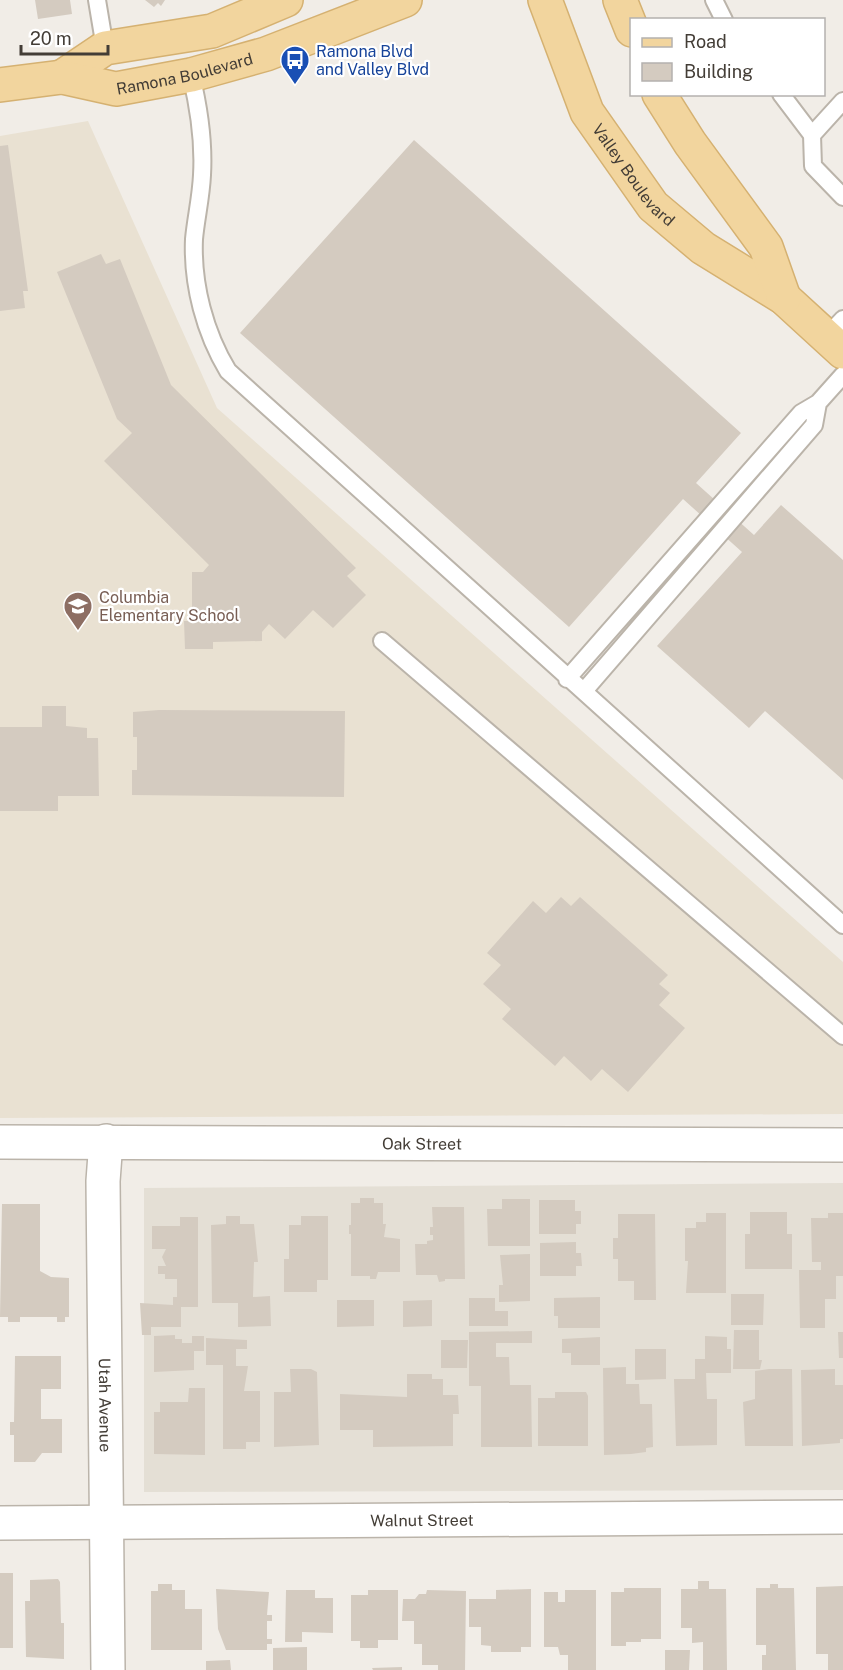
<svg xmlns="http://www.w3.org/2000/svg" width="843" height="1670" font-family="'Public Sans',sans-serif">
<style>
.residential{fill:#e4dfd5}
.education{fill:#e9e1d2}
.building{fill:#d4cbc0}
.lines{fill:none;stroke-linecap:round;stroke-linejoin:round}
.service-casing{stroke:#bbb4aa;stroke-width:20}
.minor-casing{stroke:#bbb4aa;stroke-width:36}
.primary-casing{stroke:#d5b171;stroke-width:36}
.service{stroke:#fff;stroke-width:16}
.minor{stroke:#fff;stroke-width:33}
.primary{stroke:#f2d59e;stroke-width:33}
.labels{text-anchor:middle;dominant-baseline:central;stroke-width:4.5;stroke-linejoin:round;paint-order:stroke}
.transit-label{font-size:16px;fill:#164399;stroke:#fff;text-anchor:start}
.street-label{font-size:16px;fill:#433d36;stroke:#fff}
.education-label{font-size:16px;fill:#785e54;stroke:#fff;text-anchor:start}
</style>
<rect width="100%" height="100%" fill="#f1ede7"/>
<path class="residential" d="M843,1183V1490L144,1492V1188Z"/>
<path class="education" d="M88,121L217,408L843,962V1114L0,1118V136Z"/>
<path class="building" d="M35,0H70L72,14L38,19Z
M145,0H165L161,6L158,3L154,7Z
M414,140L741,433L696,483L754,535L781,505L843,560V780L765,711L749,728L657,646L742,552L683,499L569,627L240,333Z
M8,145L28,291H23L25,308L0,311V146Z
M101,254L106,264L120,259L171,385L356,568L347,576L366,595L333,628L313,610L285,639L269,624L262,632V641L213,642V649H185L184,621H192V572H203L209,565L104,461L132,433L117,419L57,272Z
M42,706H66V726L87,728V738H98L99,796H58V811H0V727H42Z
M159,710L345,711L344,797L132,795V770H137V737H133V712Z
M561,897L571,906L580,897L668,975L659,984L670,993L659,1005L685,1028L628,1092L602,1069L591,1081L564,1056L555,1066L502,1019L511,1009L483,984L501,965L487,953L533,901L546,913Z
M360,1198H374V1203H383V1224H386L384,1237L400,1239V1272H378L376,1279H370V1276H351V1234H349V1225H351V1203H360Z
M502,1199H530V1246H488L487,1209H502Z
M539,1200H575V1211H581V1224H576V1234H539Z
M2,1204H40V1271L51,1277L69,1278V1317H65V1322H57V1317H20V1322H8V1317H0Z
M432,1207H464L465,1279H445V1281L439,1282L437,1275H416L415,1244H427V1241L433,1240V1235H430V1227H433Z
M750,1212H787V1234H792V1269H745V1234H750Z
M706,1213H726V1293H686L688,1261H685V1228H696V1222H706Z
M828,1213H843V1276H836V1299H825V1328H800L799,1270H821V1262H812L811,1218H828Z
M618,1214H655L656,1300H634V1281H618V1259H613V1238H618Z
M226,1216H240V1224H254L258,1262H254L253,1297L270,1296L271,1326L238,1327V1303H212L211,1225L226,1224Z
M301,1216H328V1280H317V1292H284V1259H289V1225H301Z
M180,1217H198V1307H181V1327H151V1335H142L140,1303L173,1305V1297H177V1279H165V1274H158V1266H166L162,1257L166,1249H152V1226H180Z
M576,1242V1253H581L582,1266H576V1276H540V1243Z
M530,1254V1301L499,1302V1285H503L500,1255Z
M731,1294H764L763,1325H731Z
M600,1297V1328H558V1316H554V1298Z
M469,1298H495V1311H508V1326H469Z
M337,1300H374V1326L337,1327Z
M432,1300V1326L403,1327V1301Z
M734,1330H759V1360H762L760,1369H733Z
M532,1331V1343H496V1357H509L510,1385H531L532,1447H481V1386H469V1332Z
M838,1332H843V1358H839Z
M175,1335V1339H182V1343H192V1336H204V1351H194V1370L154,1372V1336Z
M705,1336L727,1337V1349H731V1373H706L707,1399H717V1445L676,1446L674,1379H695V1359H705Z
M600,1337V1365H571V1353H562V1339Z
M206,1338L247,1340V1349H236V1366H248L244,1391H260V1442H246V1449H223V1365H206Z
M441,1340H468L467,1368H441Z
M635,1349H666V1379L635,1380Z
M15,1356H61V1389H41V1419H62V1453H42L35,1462H14V1435H10V1422H14Z
M626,1367V1384H639L640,1404H652L653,1447L646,1448V1452L631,1454L604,1455L603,1368Z
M290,1369H311L317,1372L319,1445L274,1447V1392H291Z
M769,1369H792L793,1446H745L743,1402L755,1399V1371Z
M835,1369V1385H843V1439H840V1443L802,1446L801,1370Z
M407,1374H432V1379H443V1395H458L459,1414H453V1446L373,1447V1430H340V1394L407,1397Z
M189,1388H205V1455L154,1454V1412H160V1402H188Z
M555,1392H586L588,1396V1446H538V1398H555Z
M0,1573H13V1648H0Z
M58,1579L60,1582L61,1623H64V1659L26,1657L25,1601H30V1580Z
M698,1581H709V1589H726L727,1670H703V1642L692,1643V1628H681V1589H698Z
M158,1584H172V1590H185V1609H202V1650H151V1591H158Z
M770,1584H778V1588H794L796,1670H762V1655H766V1645H756V1588H770Z
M843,1586V1670H828V1654H816V1587Z
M624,1588H661V1639H641V1642H626V1646H611V1592H624Z
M216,1589L269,1592L267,1615H272V1621H267V1639H272V1644H267V1650H226L218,1629Z
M531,1589V1647H521V1652H491V1646L481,1645V1627H469V1599H496V1590Z
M286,1590H315V1598H333V1633L302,1632V1642H285Z
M368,1590H398V1640H378V1648H360V1641H351V1595H368Z
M427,1590L466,1591L465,1670H438V1665H422V1644H414V1621H402L403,1599H415L419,1594H426Z
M565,1590H596V1670H568V1655H560L558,1647H544V1592H558V1602H565Z
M307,1647V1670H273V1648Z
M665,1650H690L689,1670H665Z
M230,1660L231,1670H206V1661Z
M402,1667V1670H373L372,1668Z"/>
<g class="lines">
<g class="service-casing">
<path id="service" d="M97,0L105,48
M714,0L724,20
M191,75C199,108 204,141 202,175C201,197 196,218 194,239C192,285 205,333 228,371L843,925
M781,94L812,135
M843,101L812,135L813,166L843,197
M826,337L843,319
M382,641L843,1036
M567,679L801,413L818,403L843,375
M584,691L814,425L818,403"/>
</g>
<g class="minor-casing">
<g id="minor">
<path id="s1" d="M106,1141L103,1181L108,1670"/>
<path id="s2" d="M0,1142L843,1145"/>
<path id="s3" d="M0,1523L843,1517"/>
</g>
</g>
<g class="primary-casing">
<g id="primary">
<path id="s4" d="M545,0L587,112L653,206L703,248L784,298L843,352"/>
<path d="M620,0L632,30"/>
<path d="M62,77L105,48L212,31L286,0"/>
<path id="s5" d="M0,85L62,77L116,89L191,75L266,54L405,0"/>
<path d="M659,94L690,143L766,247L784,298"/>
</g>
</g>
<use href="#service" class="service"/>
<use href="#minor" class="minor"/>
<use href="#primary" class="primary"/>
</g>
<defs>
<g id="bus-pin" transform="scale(1.5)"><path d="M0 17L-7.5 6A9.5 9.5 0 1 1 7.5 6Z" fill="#1a4fb4" stroke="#fff"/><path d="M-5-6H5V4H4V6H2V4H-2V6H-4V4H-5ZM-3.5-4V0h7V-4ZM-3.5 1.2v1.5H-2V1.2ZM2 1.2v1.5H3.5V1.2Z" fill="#fff"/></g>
<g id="school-pin" transform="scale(1.5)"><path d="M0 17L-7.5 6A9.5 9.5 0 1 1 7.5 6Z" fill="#8d6e63" stroke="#fff"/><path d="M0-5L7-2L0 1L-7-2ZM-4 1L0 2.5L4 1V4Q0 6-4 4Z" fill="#fff"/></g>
</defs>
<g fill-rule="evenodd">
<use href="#bus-pin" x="295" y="60"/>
<use href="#school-pin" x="78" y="606"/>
</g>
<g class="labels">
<g class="transit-label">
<text x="316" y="51">Ramona Blvd<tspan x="316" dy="18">and Valley Blvd</tspan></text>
</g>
<g class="street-label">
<text stroke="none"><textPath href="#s5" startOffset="188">Ramona Boulevard</textPath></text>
<text stroke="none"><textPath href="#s4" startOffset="198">Valley Boulevard</textPath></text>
<text stroke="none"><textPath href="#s2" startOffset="422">Oak Street</textPath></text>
<text stroke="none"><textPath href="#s1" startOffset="264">Utah Avenue</textPath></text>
<text stroke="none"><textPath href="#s3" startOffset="422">Walnut Street</textPath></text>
</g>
<g class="education-label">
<text x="99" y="597">Columbia<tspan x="99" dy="18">Elementary School</tspan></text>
</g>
</g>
<rect x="630" y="18" width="195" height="78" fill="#ffffff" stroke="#b4b1af" stroke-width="1.5"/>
<rect x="642" y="38" width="30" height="9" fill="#f2d59e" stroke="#b4b1af" stroke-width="1.5"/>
<text x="684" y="48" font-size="18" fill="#433d36">Road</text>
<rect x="642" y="63" width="30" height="18" fill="#d4cbc0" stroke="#b4b1af" stroke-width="1.5"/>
<text x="684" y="78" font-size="18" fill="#433d36">Building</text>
<path d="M21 45v9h87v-9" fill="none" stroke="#433d36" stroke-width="3"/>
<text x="30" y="45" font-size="18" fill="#433d36" stroke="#ffffff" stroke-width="4.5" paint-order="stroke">20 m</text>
</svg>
